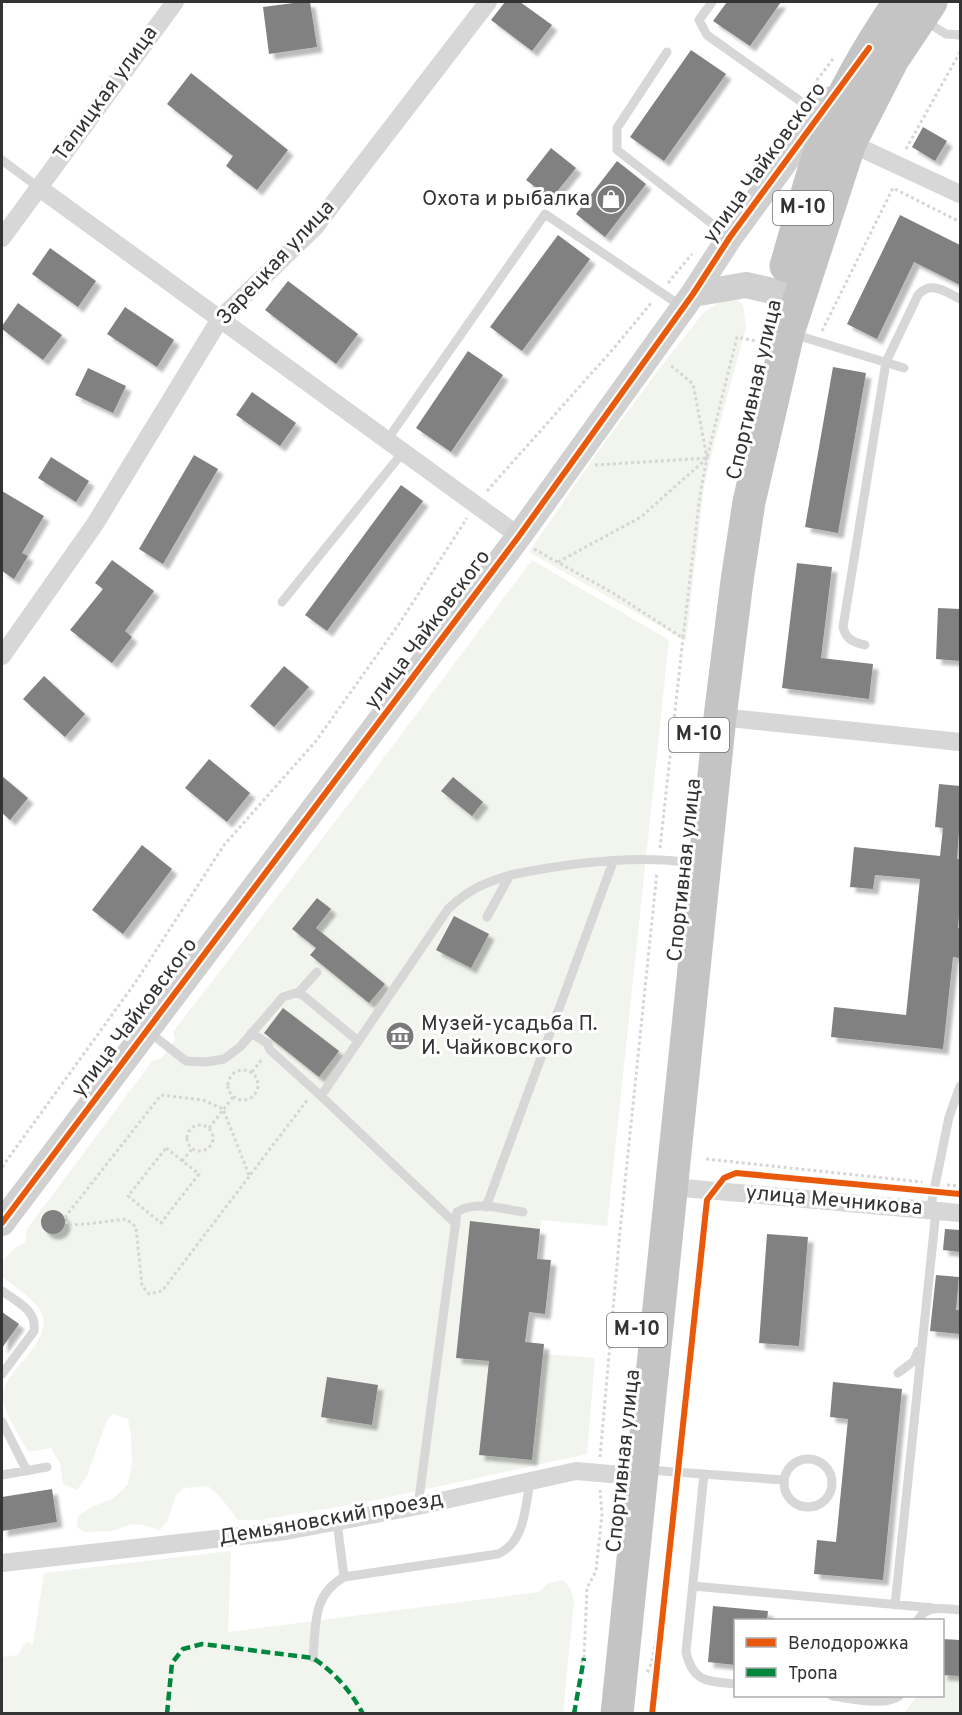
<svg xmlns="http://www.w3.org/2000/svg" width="962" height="1715" font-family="Overpass,sans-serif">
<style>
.green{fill:#f1f5ed}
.building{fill:#818181;filter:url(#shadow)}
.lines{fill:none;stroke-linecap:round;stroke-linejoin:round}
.path{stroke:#d6d6d6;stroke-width:3;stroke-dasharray:3 3;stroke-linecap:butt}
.lane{stroke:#d7d7d7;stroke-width:9}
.street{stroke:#d7d7d7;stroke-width:18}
.secondary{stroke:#d0d0d0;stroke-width:26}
.highway{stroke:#c4c4c4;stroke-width:33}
.quiet{stroke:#00873e;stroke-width:4.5;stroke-dasharray:9 4.5;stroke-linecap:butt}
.cycleway-casing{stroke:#fff;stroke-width:10}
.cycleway{stroke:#e8590c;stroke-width:6}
.labels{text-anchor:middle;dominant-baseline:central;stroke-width:6;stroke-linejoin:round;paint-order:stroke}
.shield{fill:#fff;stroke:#707070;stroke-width:1.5}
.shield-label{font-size:20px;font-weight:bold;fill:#333}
.street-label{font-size:21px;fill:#333;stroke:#fff}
.poi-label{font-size:21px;fill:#333;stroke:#fff;text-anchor:end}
</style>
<defs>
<filter id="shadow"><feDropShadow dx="5.5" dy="5.5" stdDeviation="1.5" flood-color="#0004"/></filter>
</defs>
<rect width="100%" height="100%" fill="#fff"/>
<path class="green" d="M730,299L737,300L743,305L746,328L712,452L704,486L686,641L529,552L597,453L663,364L704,312L722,301Z
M532,560L669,640L607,1226L541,1220L537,1259L551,1260L545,1314L529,1312L525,1342L544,1344L543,1354L595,1358L587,1454L367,1502L259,1520H238L221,1498L208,1486L184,1488L176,1495L167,1522L159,1530L143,1525L131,1524L112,1531L84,1532L77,1527L78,1516L92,1507L114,1498L128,1484L132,1463L131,1434L128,1419L113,1414L107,1420L87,1476L77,1490L63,1484L60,1463L51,1448L29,1452C21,1439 1,1409 3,1394C4,1383 13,1373 19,1366C60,1319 47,1310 2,1277V1261L15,1248L25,1242L27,1229L153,1060L161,1059L175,1040L173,1032L361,788Z
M231,1551L228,1632L539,1592L548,1583L563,1580L570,1588L574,1601L563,1713H2V1657L18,1655L26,1642L33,1644L44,1573Z
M960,1642V1713L903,1714L917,1696H942L943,1665Z"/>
<path class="building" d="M301,2H310L317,47L269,54L263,7Z
M505,2H520L552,25L532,51L491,20Z
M727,2H781L750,46L713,21Z
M691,50L726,74L664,161L630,137Z
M191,73L288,150L257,190L226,166L233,156L167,104Z
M923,127L947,141L935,161L912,147Z
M551,148L576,168L551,199L526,180Z
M617,161L646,184L605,237L576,214Z
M900,215L960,245V285L914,262L877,339L847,324Z
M558,235L590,259L522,351L490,327Z
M50,248L96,281L78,307L32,274Z
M288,281L358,334L336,364L265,310Z
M18,303L62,335L43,360L2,329V326Z
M125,307L174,340L157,367L107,334Z
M468,351L503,375L451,452L416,428Z
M833,367L866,373L838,533L805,527Z
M88,368L126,386L113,413L75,395Z
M252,392L296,423L280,446L236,415Z
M194,455L218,469L163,564L139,549Z
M51,457L89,481L76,502L38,478Z
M401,485L423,501L327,631L305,615Z
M2,491L44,516L22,553L28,556L14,579L2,571Z
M112,560L154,591L125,631L132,637L112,663L70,630L103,589L95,583Z
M797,563L832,567L821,658L873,664L869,699L782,688Z
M938,608L960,609V661L936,659Z
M284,666L309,687L274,727L250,706Z
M44,676L85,714L65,737L23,699Z
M209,759L250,793L227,822L185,788Z
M2,776L28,798L10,820L2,813Z
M453,777L483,802L472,816L441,791Z
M939,784L960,786V818L957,859H960V904L958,928H960V958L953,957L943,1049L831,1037L834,1007L906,1015L920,879L875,875L873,889L850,887L854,847L940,856L943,828L935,827Z
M142,845L172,869L123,934L92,910Z
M317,898L331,909L316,928L385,984L369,1003L310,955L316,948L292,929Z
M454,916L489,934L471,968L436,950Z
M283,1008L339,1051L319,1077L264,1033Z
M41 1222a12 12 0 1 1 24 0a12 12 0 1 1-24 0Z
M470,1221L540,1229L537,1259L551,1260L545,1314L529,1312L525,1342L544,1344L532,1460L479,1455L489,1361L456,1358Z
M945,1229L960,1230V1252L943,1250Z
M767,1234L808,1237L799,1346L759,1343Z
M936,1275L959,1277L956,1310H960V1334L930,1331Z
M2,1312L19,1324L2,1348Z
M327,1377L378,1385L372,1425L321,1417Z
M833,1382L902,1389L883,1580L814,1574L817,1540L836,1542L848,1419L830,1417Z
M52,1489L57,1522L2,1531V1497Z
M713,1606L768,1611L767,1620H735V1665L708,1662Z
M942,1639L960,1640V1676L942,1675Z"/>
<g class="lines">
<path class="path" d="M813,85L833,59
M906,149L960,52
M668,283L692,254
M822,331L893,188L960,222
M595,465L707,458L737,337L760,342
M487,491L614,348L652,302
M534,549L613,593L683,638L700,495L707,458L693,384L669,364
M558,562L641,517L706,459
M660,848L683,638
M228 1085a15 15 0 1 1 30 0a15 15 0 1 1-30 0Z
M252,1072L263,1058
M187 1138a13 13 0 1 1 26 0a13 13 0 1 1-26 0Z
M209,1128L233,1097
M166,1148L199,1174L161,1223L128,1196Z
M706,1159L922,1182
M182,1161L192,1149
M2,1167L135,983L224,845L316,741L399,624L467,518
M249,1175L223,1109L203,1100L161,1095L66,1216L67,1225L86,1224L126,1219L136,1227L142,1286L149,1294L162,1291L308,1099
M947,1185L960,1186
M600,1457L620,1231L657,872
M581,1663L584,1658L587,1588L596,1571L602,1514L600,1490
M647,1672C653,1665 654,1643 658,1632"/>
<path class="lane" d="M712,2L699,20L707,35L817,113
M925,21L946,34L960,35
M667,52L617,128V150L728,236
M2,160L38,187
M793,334L904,368
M387,440L545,214L681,306
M282,602L403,452
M865,645C852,642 846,639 843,627L886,362L918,295C931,280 946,292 960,299
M487,917L510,875C564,864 630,855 685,862
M299,992L317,972
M149,1032L186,1061L206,1062L224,1059L240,1047L283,997L299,992L358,1041
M251,1033L267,1043L270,1050L321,1096L456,1224
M321,1096L448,909C469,889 484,883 510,875
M486,1207L613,862
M930,1210L949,1117L960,1086
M2,1291C17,1302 37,1310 34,1331L2,1374
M898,1373L914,1361L918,1351
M2,1422L27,1471
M784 1483a24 24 0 1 1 48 0a24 24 0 1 1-48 0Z
M648,1470L783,1480
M704,1474L686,1652C693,1683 708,1681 736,1684
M2,1475L47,1467
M418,1506L457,1212C475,1200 503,1209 523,1212
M337,1522L344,1577
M693,1586L933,1608
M895,1605L936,1211
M918,1620C926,1604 945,1609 960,1610
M313,1658C316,1625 312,1595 344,1577L498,1554C525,1542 525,1508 530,1482
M832,1696C849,1698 885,1707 899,1696"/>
<path class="street" d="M844,137L850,143L960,194
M38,187L519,536
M2,238L175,2
M2,656L95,524L220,319L315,227L488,2
M720,717L960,742
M672,1187L960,1213
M2,1563L286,1531L418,1506L576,1471L622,1475"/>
<path class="secondary" d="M693,294L746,285L799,297
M2,1223L519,536L693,294L730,237L831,99"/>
<path class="highway" d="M786,266C798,225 809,183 823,143C841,93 870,46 899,2
M617,1714L720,717L737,581L749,502L788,333L850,143L893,59L931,2"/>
<path class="quiet" d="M167,1714L172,1663L183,1649L202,1644L313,1658C334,1672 351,1691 363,1714
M574,1714L584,1658"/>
<g class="cycleway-casing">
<path id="cycleway" d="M2,1223L519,536L693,294L730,237L869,48
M652,1714L707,1200L724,1178L736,1173L960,1194"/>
</g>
<use href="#cycleway" class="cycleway"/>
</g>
<defs>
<g id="shop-disc" transform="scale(1.5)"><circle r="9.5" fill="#7a7a7a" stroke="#fff"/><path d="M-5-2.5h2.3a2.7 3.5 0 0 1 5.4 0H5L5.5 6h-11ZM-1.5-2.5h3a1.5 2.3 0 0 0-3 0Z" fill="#fff"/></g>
<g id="museum-disc" transform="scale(1.5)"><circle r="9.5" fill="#7a7a7a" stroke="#fff"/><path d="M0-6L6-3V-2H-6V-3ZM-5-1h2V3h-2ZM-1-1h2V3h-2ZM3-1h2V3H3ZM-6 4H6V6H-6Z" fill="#fff"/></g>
</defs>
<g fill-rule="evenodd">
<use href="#shop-disc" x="611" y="199"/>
<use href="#museum-disc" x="400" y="1036"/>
</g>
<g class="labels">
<g class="shield">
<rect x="773" y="191" width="60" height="34" rx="4.5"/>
<rect x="669" y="718" width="60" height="34" rx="4.5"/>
<rect x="607" y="1313" width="60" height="34" rx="4.5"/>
</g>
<g class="shield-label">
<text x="803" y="208">М-10</text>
<text x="699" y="735">М-10</text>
<text x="637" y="1330">М-10</text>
</g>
<g class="street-label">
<text transform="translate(106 94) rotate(-54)">Талицкая улица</text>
<text transform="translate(765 163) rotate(-54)">улица Чайковского</text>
<text transform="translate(276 263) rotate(-47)">Зарецкая улица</text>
<text transform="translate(755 390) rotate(-77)">Спортивная улица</text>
<text transform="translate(428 630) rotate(-53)">улица Чайковского</text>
<text transform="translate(685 870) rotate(-84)">Спортивная улица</text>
<text transform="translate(135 1018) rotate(-53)">улица Чайковского</text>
<text transform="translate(834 1201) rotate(5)">улица Мечникова</text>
<text transform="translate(624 1461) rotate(-84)">Спортивная улица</text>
<text transform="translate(331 1519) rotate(-10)">Демьяновский проезд</text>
</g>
<g class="poi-label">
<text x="590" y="199">Охота и рыбалка</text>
<text x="421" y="1024" text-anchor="start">Музей-усадьба П.<tspan x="421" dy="24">И. Чайковского</tspan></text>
</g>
</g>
<rect width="962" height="1715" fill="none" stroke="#333333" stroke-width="6"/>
<rect x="734" y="1619" width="210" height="78" fill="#ffffff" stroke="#adadad" stroke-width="1.5"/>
<rect x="746" y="1638" width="30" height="9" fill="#e8590c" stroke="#adadad" stroke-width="1.5"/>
<text x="788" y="1649" font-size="18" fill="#333333">Велодорожка</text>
<rect x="746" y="1668" width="30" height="9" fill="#00873e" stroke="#adadad" stroke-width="1.5"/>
<text x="788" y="1679" font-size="18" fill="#333333">Тропа</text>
</svg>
